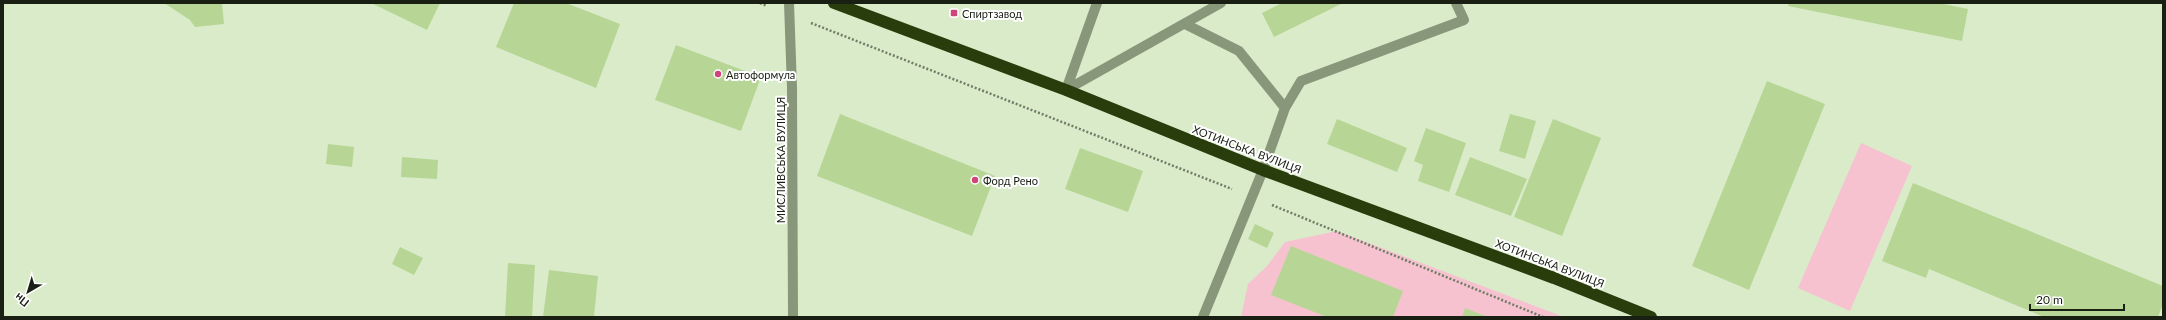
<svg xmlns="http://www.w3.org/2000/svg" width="2166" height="320" font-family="Lato,sans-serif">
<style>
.green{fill:#f6c2d0}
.building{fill:#b7d695}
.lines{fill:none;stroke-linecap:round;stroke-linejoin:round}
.path{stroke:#717c67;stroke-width:2.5;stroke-dasharray:2 2;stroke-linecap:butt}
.minor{stroke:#88967a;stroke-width:10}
.highway{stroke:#293c0c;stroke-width:12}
.poi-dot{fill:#cf4479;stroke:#fff;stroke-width:1.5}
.labels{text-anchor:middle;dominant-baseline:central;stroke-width:4;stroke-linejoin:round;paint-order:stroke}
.poi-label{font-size:11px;fill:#191f13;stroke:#fff;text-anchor:start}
.street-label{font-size:11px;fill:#191f13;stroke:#fff}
</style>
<rect width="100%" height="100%" fill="#daebca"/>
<path class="green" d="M1861,143L1912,166L1850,311L1798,288Z
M1337,231L1564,317H1241L1248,284L1267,266L1285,242Z"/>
<path class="building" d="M164,3H222L224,24L195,27L190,20Z
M371,3H440L427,30Z
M514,3H566L620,24L596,88L496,47Z
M1282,3H1343L1274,37L1262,13Z
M1789,3H1939L1968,9L1962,41L1788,6Z
M676,45L761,77L741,131L655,100Z
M1767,81L1825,104L1749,290L1692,266Z
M840,114L995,176L972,236L817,176Z
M1510,114L1536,121L1525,159L1499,151Z
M1337,119L1407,148L1397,172L1327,144Z
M1553,119L1601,138L1562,236L1514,217Z
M1426,128L1466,143L1449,192L1418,181L1423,165L1414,161Z
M328,144L354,147L352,167L326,164Z
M1080,148L1143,171L1128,212L1065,189Z
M402,157L438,160L437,179L401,177Z
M1470,157L1527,179L1511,216L1455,195Z
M1913,183L2163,286V304L2158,317H2044L1929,269L1926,278L1882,261Z
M1255,224L1274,233L1267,248L1248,239Z
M1291,246L1403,291L1393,317H1327L1271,295Z
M400,247L423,258L414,275L392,264Z
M508,263L535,265L532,317H505Z
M549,270L598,276L594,317H543Z
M1465,308L1488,317H1462Z"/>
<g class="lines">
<path class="path" d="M760,3L767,6
M811,23L1232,189
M1272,205L1543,317"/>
<path class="minor" d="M789,3L792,88L793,317
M1185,24L1239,51L1285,108
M1066,90L1221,3
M1066,90L1097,3
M1203,317L1263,170L1285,108L1301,81L1464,20L1456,3"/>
<path class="highway" d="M834,3L1066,90L1263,170L1554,278L1651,317"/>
</g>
<g class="poi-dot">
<rect x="950" y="9" width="8" height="8" rx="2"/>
<circle cx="718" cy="74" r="4"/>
<circle cx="975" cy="180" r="4"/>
</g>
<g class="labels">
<g class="poi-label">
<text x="962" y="13">Спиртзавод</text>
<text x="726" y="74">Автоформула</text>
<text x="983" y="180">Форд Рено</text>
</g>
<g class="street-label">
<text transform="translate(1247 149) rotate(21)">ХОТИНСЬКА ВУЛИЦЯ</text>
<text transform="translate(780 160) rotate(-90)">МИСЛИВСЬКА ВУЛИЦЯ</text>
<text transform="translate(1550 263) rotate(21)">ХОТИНСЬКА ВУЛИЦЯ</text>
</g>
</g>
<rect width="2166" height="320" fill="none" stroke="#191f13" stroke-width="8"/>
<g transform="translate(28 292) rotate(218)" stroke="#ffffff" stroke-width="3" paint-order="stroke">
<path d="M0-3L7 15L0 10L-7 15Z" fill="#191f13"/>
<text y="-6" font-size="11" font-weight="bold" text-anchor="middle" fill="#191f13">Пн</text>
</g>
<path d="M2030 304v6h94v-6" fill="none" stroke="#191f13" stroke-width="2"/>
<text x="2036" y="304" font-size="12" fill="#191f13" stroke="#ffffff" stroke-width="3" paint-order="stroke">20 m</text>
</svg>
